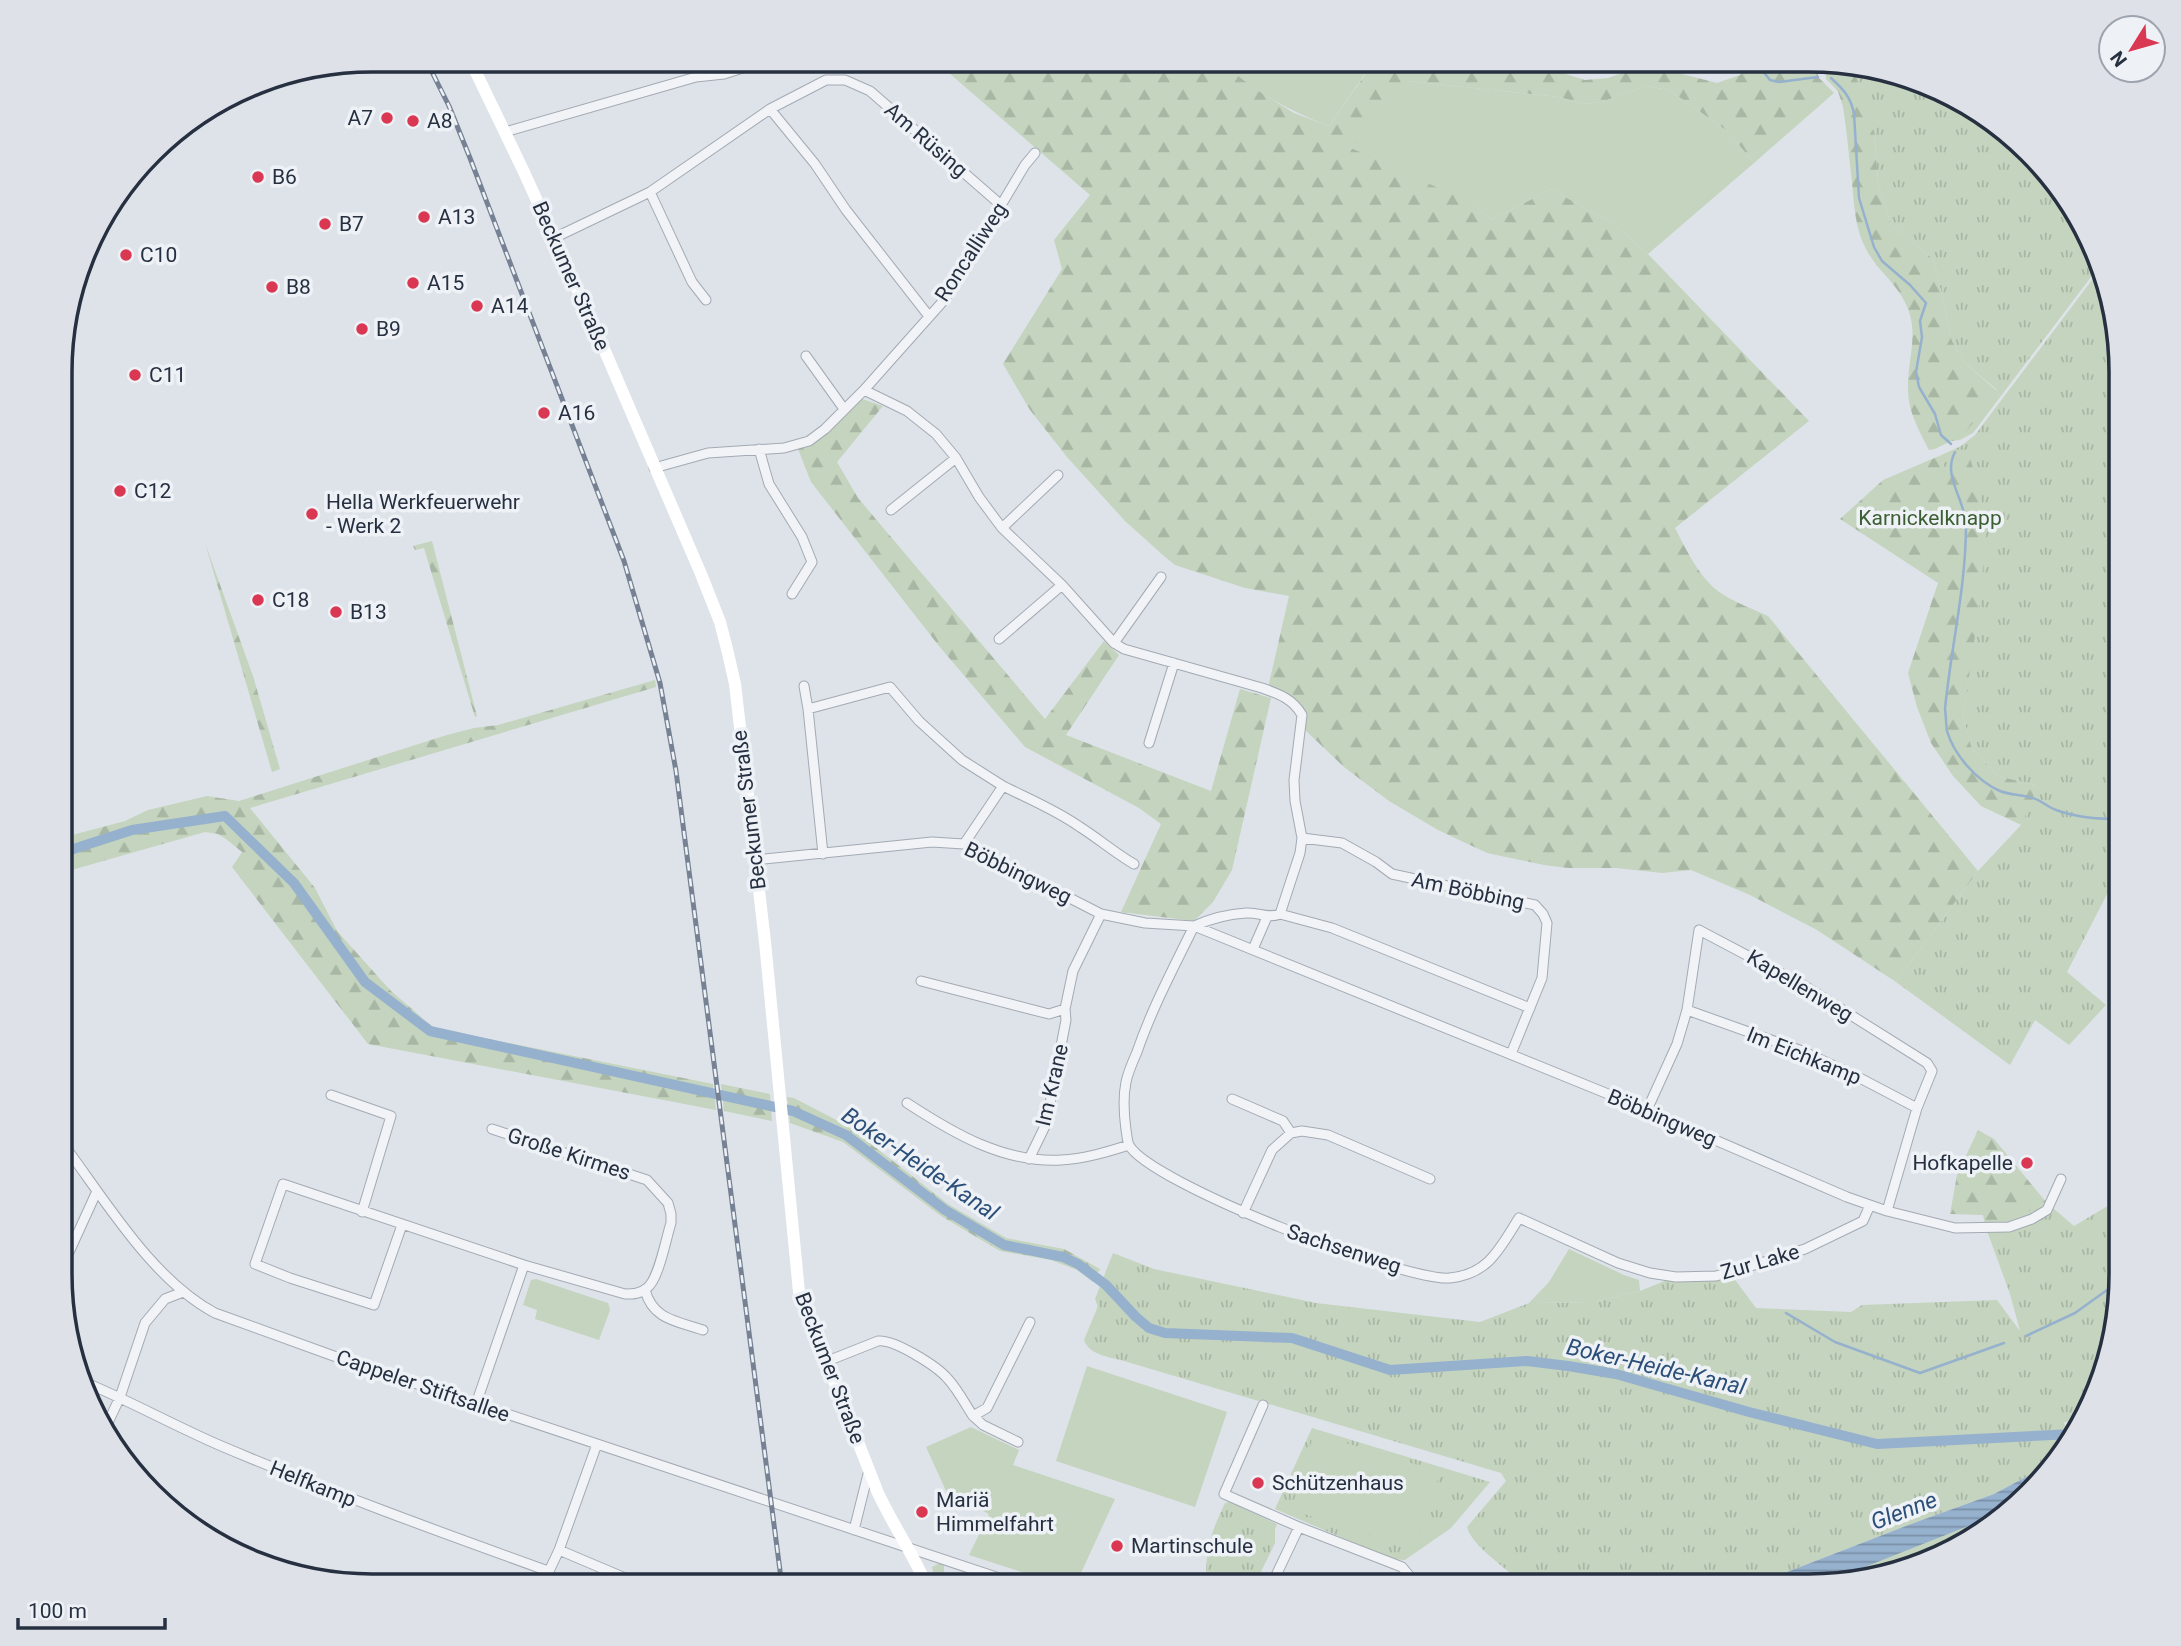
<svg xmlns="http://www.w3.org/2000/svg" width="2181" height="1646" font-family="Roboto,sans-serif">
<style>
.grass{fill:url(#grass-tufts)}
.forest{fill:url(#forest-firs)}
.green{fill:#c4d4be}
.water{fill:url(#water-rules)}
.lines{fill:none;stroke-linecap:round;stroke-linejoin:round}
.stream{stroke:#96b1cd;stroke-width:2.5}
.canal{stroke:#96b1cd;stroke-width:10}
.street-casing{stroke:#a3aab3;stroke-width:11}
.street{stroke:#f1f3f7;stroke-width:9}
.secondary{stroke:#fff;stroke-width:12}
.rail-casing{stroke:#768294;stroke-width:5}
.rail{stroke:#eef2f6;stroke-width:2.5;stroke-dasharray:8;stroke-linecap:butt}
.poi-dot{fill:#da3752;stroke:#eef2f6;stroke-width:2.5}
.labels{text-anchor:middle;dominant-baseline:central;stroke-width:7;stroke-linejoin:round;paint-order:stroke}
.poi-label{font-size:21px;fill:#263041;stroke:#eef2f6;text-anchor:start}
.street-label{font-size:21px;fill:#263041;stroke:#eef2f6}
.park-label{font-size:21px;fill:#3b5e32;stroke:#eef2f6}
.water-label{font-size:23px;font-style:italic;fill:#2c4f79;stroke:#eef2f6}
.rim{fill:none;stroke:#263041;stroke-width:3.5}
</style>
<defs>
<pattern id="grass-tufts" width="24" height="20" patternUnits="userSpaceOnUse" patternTransform="scale(1.75)"><rect width="24" height="20" fill="#c4d4be"/><path d="M3 7l-1-3M5 7V3M7 7l1-3M15 17l-1-3M17 17v-4M19 17l1-3" fill="none" stroke="#a8b6a4"/></pattern>
<pattern id="forest-firs" width="22" height="20" patternUnits="userSpaceOnUse" patternTransform="scale(1.75)"><rect width="22" height="20" fill="#c4d4be"/><path d="M5 1l3.5 6h-7zM16 11l3.5 6h-7z" fill="#a8b6a4"/></pattern>
<pattern id="water-rules" width="6" height="5" patternUnits="userSpaceOnUse" patternTransform="scale(1.75)"><rect width="6" height="5" fill="#96b1cd"/><path d="M0 2.5h6" fill="none" stroke="#7a90a8"/></pattern>
</defs>
<rect width="100%" height="100%" fill="#dee3e9"/>
<path class="grass" d="M1851,65L1928,83L2015,137L2089,234L2097,269L1973,433L1960,440L1997,390L1965,363L1952,341L1934,260L1891,225L1878,182L1875,139L1856,74Z
M2098,272L2121,372V867L2067,972L2106,1005L2069,1045L2035,1020L2010,1065L1896,982L1978,871L2021,825L2035,785L1998,776L1972,749L1963,717L1969,674L1970,458L1946,470L1939,456L1961,446L1975,435Z
M2121,1198V1295L2098,1394L2081,1421L2064,1422L2068,1441L2056,1461L1994,1494L1911,1524L1751,1586H1524C1510,1570 1472,1547 1467,1527L1506,1481L1501,1473L1124,1361C1110,1357 1089,1355 1084,1340L1098,1306L1095,1299L1113,1253L1154,1269L1316,1303L1480,1322L1529,1303L1595,1302L1640,1291L1667,1280L1730,1273L1756,1308L1851,1312L1862,1305L1997,1300L2020,1331L2010,1294L1986,1228L2013,1220L2046,1202L2074,1226Z
M1312,1428L1490,1482L1451,1528L1405,1560L1392,1559L1275,1509Z
M1230,1502L1277,1524L1275,1529V1543L1254,1586H1247L1206,1572C1207,1544 1213,1528 1225,1503Z
M940,1563L944,1564V1572L981,1585L983,1577L996,1582L995,1586H936L932,1567Z"/>
<path class="forest" d="M934,60H1220L1259,91L1294,113L1329,126L1369,69L1359,60H1521L1585,80L1608,78L1634,69H1663L1717,83L1740,75L1754,60H1818V77L1834,93L1754,163L1727,131L1669,90L1646,86L1602,102L1584,104L1559,97L1408,81L1473,204L1491,220L1551,189L1612,223L1648,254L1809,421L1675,528C1685,547 1695,569 1710,584C1724,599 1749,607 1768,616L1978,871L1896,982L1817,930L1750,895L1691,870L1662,873L1616,868H1568L1544,865L1487,853L1438,830L1389,801L1344,767L1303,728L1298,706L1268,688L1289,596L1245,588L1175,565L1164,556L1125,521L1067,457L1030,410L1003,364L1062,269L1054,240L1090,195Z
M1826,60L1851,65L1865,98L1875,140L1878,182L1891,225L1934,260L1952,341L1965,363L1997,391L1960,440C1946,440 1939,450 1929,450C1919,431 1908,411 1908,390C1907,364 1917,340 1910,315C1902,286 1879,274 1866,249C1855,229 1854,204 1852,182C1849,157 1847,132 1843,107L1838,91L1826,79Z
M862,399L883,406L837,462L858,498L1045,719L1104,641L1119,655L1066,735L1211,791L1240,689L1271,698L1232,870L1213,902L1194,921L1121,912L1161,824L1139,808L1025,747L939,646L811,482L798,449L827,432Z
M1939,456L1946,470L1970,457L1987,523L1980,601L1963,717L1972,749L1998,776L2035,785L2033,799L2021,825L1981,806L1953,776L1931,743L1917,707L1908,673L1938,583L1840,519L1883,480Z
M432,541L477,716L475,717L424,548L415,550L413,546Z
M205,543L253,676L280,769L272,772Z
M655,680L656,687L250,808L315,888L337,931L391,991L434,1028L713,1084L716,1110L368,1044L232,867L242,852L226,839L218,834L205,832L61,873V838L125,821L148,810L207,796L239,801L447,735L474,728L498,725Z
M721,1084L770,1094L772,1121L724,1111Z
M787,1097L794,1098L848,1126L948,1204L1006,1238L1064,1249L1100,1269L1093,1282L1077,1270L1051,1260L1000,1251L941,1216L843,1142L790,1123Z
M1978,1130L1994,1139L2046,1202L2013,1220L1986,1228L1983,1215L1950,1214L1957,1175Z"/>
<path class="green" d="M1220,60H1359L1369,68L1329,126C1289,111 1251,90 1220,60Z
M1408,81L1559,97L1584,104L1602,102L1646,86L1669,90L1727,131L1754,163L1648,254L1612,223L1551,189L1491,220L1473,204L1351,148Z
M1569,1249L1624,1275L1639,1280L1640,1291L1595,1302L1529,1303L1549,1282Z
M536,1279L608,1303L610,1310L599,1340L535,1319L537,1310L523,1305L531,1280Z
M1087,1366L1227,1412L1195,1507L1056,1461Z
M971,1427L1019,1450L1013,1465L1115,1499L1075,1586H1065L969,1555L989,1514L947,1493L926,1447Z
M1314,1433L1440,1472L1416,1549L1291,1510Z
M2029,1491L1947,1554L1809,1586H1793L1969,1518Z"/>
<path class="water" d="M2056,1461L2044,1480L2001,1513L1827,1582L1809,1586H1751L1911,1524L1994,1494Z"/>
<g class="lines">
<path class="stream" d="M1762,70L1770,80L1779,82L1818,77
M1831,78C1843,89 1851,97 1854,114L1859,198L1874,247L1882,261L1910,285L1926,303L1920,321L1922,337L1916,372L1919,387L1935,414L1941,435L1951,444
M1955,452C1942,476 1965,499 1966,525C1966,587 1951,647 1945,709C1946,716 1946,724 1947,731C1954,755 1977,781 2000,791C2012,796 2026,794 2038,800C2044,803 2050,808 2056,810C2078,818 2099,819 2121,819
M1786,1313L1835,1342L1920,1373L2004,1343
M2026,1336L2075,1313L2121,1280"/>
<path class="canal" d="M61,853L132,830L225,816L294,883L365,982L430,1031L793,1111L846,1135L945,1210L1004,1245L1063,1257L1078,1264L1106,1285L1136,1317L1149,1328L1165,1333L1292,1338L1390,1370L1527,1361L1568,1366L1616,1374L1749,1412L1877,1444L2072,1434"/>
<g class="street-casing">
<path id="street" d="M770,109L826,80H845L870,91L1001,205
M505,132L696,77L724,74L768,60
M650,192L692,282L706,300
M554,238L650,192L770,109L815,164L846,210L928,315
M806,356L844,409
M864,390L907,411L936,434L956,458L979,497L1002,528L1062,585L1114,643L1124,649L1262,688C1279,694 1293,699 1302,715L1294,780L1295,801L1302,838L1300,853L1280,914C1267,919 1259,912 1246,913C1228,914 1210,919 1194,926
M759,449L769,484L802,537L812,562L792,594
M654,468L708,453L784,448L809,441L825,429L864,390L945,299L1025,165L1035,153
M891,510L956,458
M1002,528L1058,475
M999,639L1062,585
M1114,643L1161,577
M804,686L808,709
M1149,743L1174,663
M1003,786C1029,799 1056,810 1080,827C1099,839 1115,853 1134,864
M1302,838L1342,843L1376,862L1392,874L1535,905L1543,914L1547,923L1542,978L1511,1054
M823,854L808,709L890,687L919,721L962,760L1003,786L964,844
M755,860L932,842L964,844L1101,914L1145,923L1194,926L1618,1098L1847,1197L1887,1211L1955,1228L2009,1227L2032,1219L2047,1210L2061,1179
M1280,914L1332,928L1530,1008
M1194,926C1174,967 1152,1008 1137,1052C1133,1061 1128,1072 1126,1082C1123,1097 1124,1115 1126,1130C1127,1134 1127,1141 1129,1145C1149,1183 1406,1282 1450,1278C1489,1274 1500,1248 1519,1218L1618,1263L1650,1273L1676,1277L1716,1276L1761,1263L1805,1249L1863,1221L1870,1205
M1253,949L1267,917
M921,981L1049,1014L1065,1009L1073,971L1101,914
M1687,1010L1802,1051L1858,1077L1917,1108
M331,1095L391,1116L362,1212
M1232,1099L1283,1121L1291,1133
M907,1103C953,1133 1003,1163 1061,1160C1084,1159 1107,1152 1129,1145
M1647,1110L1677,1044L1687,1010L1699,930L1803,985L1927,1063L1932,1071L1917,1108L1887,1211
M61,1141C104,1198 151,1279 215,1313L342,1359L1023,1586
M1029,1159L1046,1124L1066,1020L1065,1009
M1243,1213L1272,1150L1291,1133L1302,1131L1328,1135L1430,1179
M402,1225L374,1305L290,1278L255,1264L283,1184L524,1265
M60,1272L97,1191
M645,1290C653,1320 677,1321 703,1330
M825,1362L878,1341C894,1339 937,1366 948,1379C958,1390 965,1404 973,1416L987,1408L1030,1322
M84,1382C130,1401 173,1425 219,1445C327,1491 437,1531 548,1571
M476,1404L524,1265L625,1294C633,1294 640,1294 647,1288C659,1279 666,1238 671,1223V1214L668,1203L647,1180L492,1129
M1263,1405L1224,1494L1299,1527L1271,1586
M973,1416L983,1425L1018,1442
M105,1429L120,1397L145,1323L165,1299L183,1292
M1299,1527L1402,1567L1418,1586
M854,1530L869,1470
M559,1550L644,1586
M542,1586L559,1550L597,1444"/>
</g>
<use href="#street" class="street"/>
<path class="secondary" d="M470,60L523,170L595,328L701,574L720,622L727,649L735,684L765,942L799,1292L878,1493C893,1525 913,1554 927,1586"/>
<g class="rail-casing">
<path id="rail" d="M426,60L449,106L470,158L624,561L660,683L676,771L782,1586"/>
</g>
<use href="#rail" class="rail"/>
</g>
<g class="poi-dot">
<circle cx="387" cy="118" r="7"/>
<circle cx="413" cy="121" r="7"/>
<circle cx="258" cy="177" r="7"/>
<circle cx="424" cy="217" r="7"/>
<circle cx="325" cy="224" r="7"/>
<circle cx="126" cy="255" r="7"/>
<circle cx="413" cy="283" r="7"/>
<circle cx="272" cy="287" r="7"/>
<circle cx="477" cy="306" r="7"/>
<circle cx="362" cy="329" r="7"/>
<circle cx="135" cy="375" r="7"/>
<circle cx="544" cy="413" r="7"/>
<circle cx="120" cy="491" r="7"/>
<circle cx="312" cy="514" r="7"/>
<circle cx="258" cy="600" r="7"/>
<circle cx="336" cy="612" r="7"/>
<circle cx="2027" cy="1163" r="7"/>
<circle cx="1258" cy="1483" r="7"/>
<circle cx="922" cy="1512" r="7"/>
<circle cx="1117" cy="1546" r="7"/>
</g>
<g class="labels">
<g class="poi-label">
<text x="373" y="118" text-anchor="end">A7</text>
<text x="427" y="121">A8</text>
<text x="272" y="177">B6</text>
<text x="438" y="217">A13</text>
<text x="339" y="224">B7</text>
<text x="140" y="255">C10</text>
<text x="427" y="283">A15</text>
<text x="286" y="287">B8</text>
<text x="491" y="306">A14</text>
<text x="376" y="329">B9</text>
<text x="149" y="375">C11</text>
<text x="558" y="413">A16</text>
<text x="134" y="491">C12</text>
<text x="326" y="502">Hella Werkfeuerwehr<tspan x="326" dy="24">- Werk 2</tspan></text>
<text x="272" y="600">C18</text>
<text x="350" y="612">B13</text>
<text x="2013" y="1163" text-anchor="end">Hofkapelle</text>
<text x="1272" y="1483">Schützenhaus</text>
<text x="936" y="1500">Mariä<tspan x="936" dy="24">Himmelfahrt</tspan></text>
<text x="1131" y="1546">Martinschule</text>
</g>
<g class="street-label">
<text transform="translate(926 140) rotate(41)">Am Rüsing</text>
<text transform="translate(971 252) rotate(-57)">Roncalliweg</text>
<text transform="translate(571 276) rotate(66)">Beckumer Straße</text>
<text transform="translate(749 810) rotate(-97)">Beckumer Straße</text>
<text transform="translate(1018 873) rotate(26)">Böbbingweg</text>
<text transform="translate(1468 891) rotate(12)">Am Böbbing</text>
<text transform="translate(1800 986) rotate(31)">Kapellenweg</text>
<text transform="translate(1804 1056) rotate(22)">Im Eichkamp</text>
<text transform="translate(1052 1085) rotate(-77)">Im Krane</text>
<text transform="translate(1662 1118) rotate(23)">Böbbingweg</text>
<text transform="translate(569 1154) rotate(18)">Große Kirmes</text>
<text transform="translate(1344 1249) rotate(18)">Sachsenweg</text>
<text transform="translate(1760 1262) rotate(-16)">Zur Lake</text>
<text transform="translate(830 1368) rotate(69)">Beckumer Straße</text>
<text transform="translate(423 1386) rotate(19)">Cappeler Stiftsallee</text>
<text transform="translate(313 1484) rotate(22)">Helfkamp</text>
</g>
<g class="park-label">
<text x="1930" y="518">Karnickelknapp</text>
</g>
<g class="water-label">
<text transform="translate(920 1164) rotate(34)">Boker-Heide-Kanal</text>
<text transform="translate(1656 1367) rotate(13)">Boker-Heide-Kanal</text>
<text transform="translate(1904 1511) rotate(-21)">Glenne</text>
</g>
</g>
<path d="M0 0H2181V1646H0ZM372 72H1809A300 300 0 0 1 2109 372V1274A300 300 0 0 1 1809 1574H372A300 300 0 0 1 72 1274V372A300 300 0 0 1 372 72Z" fill="#dee2e8" fill-rule="evenodd"/>
<path class="rim" d="M372 72H1809A300 300 0 0 1 2109 372V1274A300 300 0 0 1 1809 1574H372A300 300 0 0 1 72 1274V372A300 300 0 0 1 372 72Z"/>
<g transform="translate(2132 49) rotate(233)"><circle r="33" fill="#eef2f6" stroke="#9ea4ae" stroke-width="2"/>
<path d="M0-5L12 26L0 18L-12 26Z" fill="#da3752"/>
<text y="-10" font-size="19" font-weight="bold" text-anchor="middle" fill="#263041">N</text>
</g>
<path d="M18 1618v10h147v-10" fill="none" stroke="#263041" stroke-width="3.5"/>
<text x="28" y="1618" font-size="21" fill="#263041" stroke="#eef2f6" stroke-width="5" paint-order="stroke">100 m</text>
</svg>
